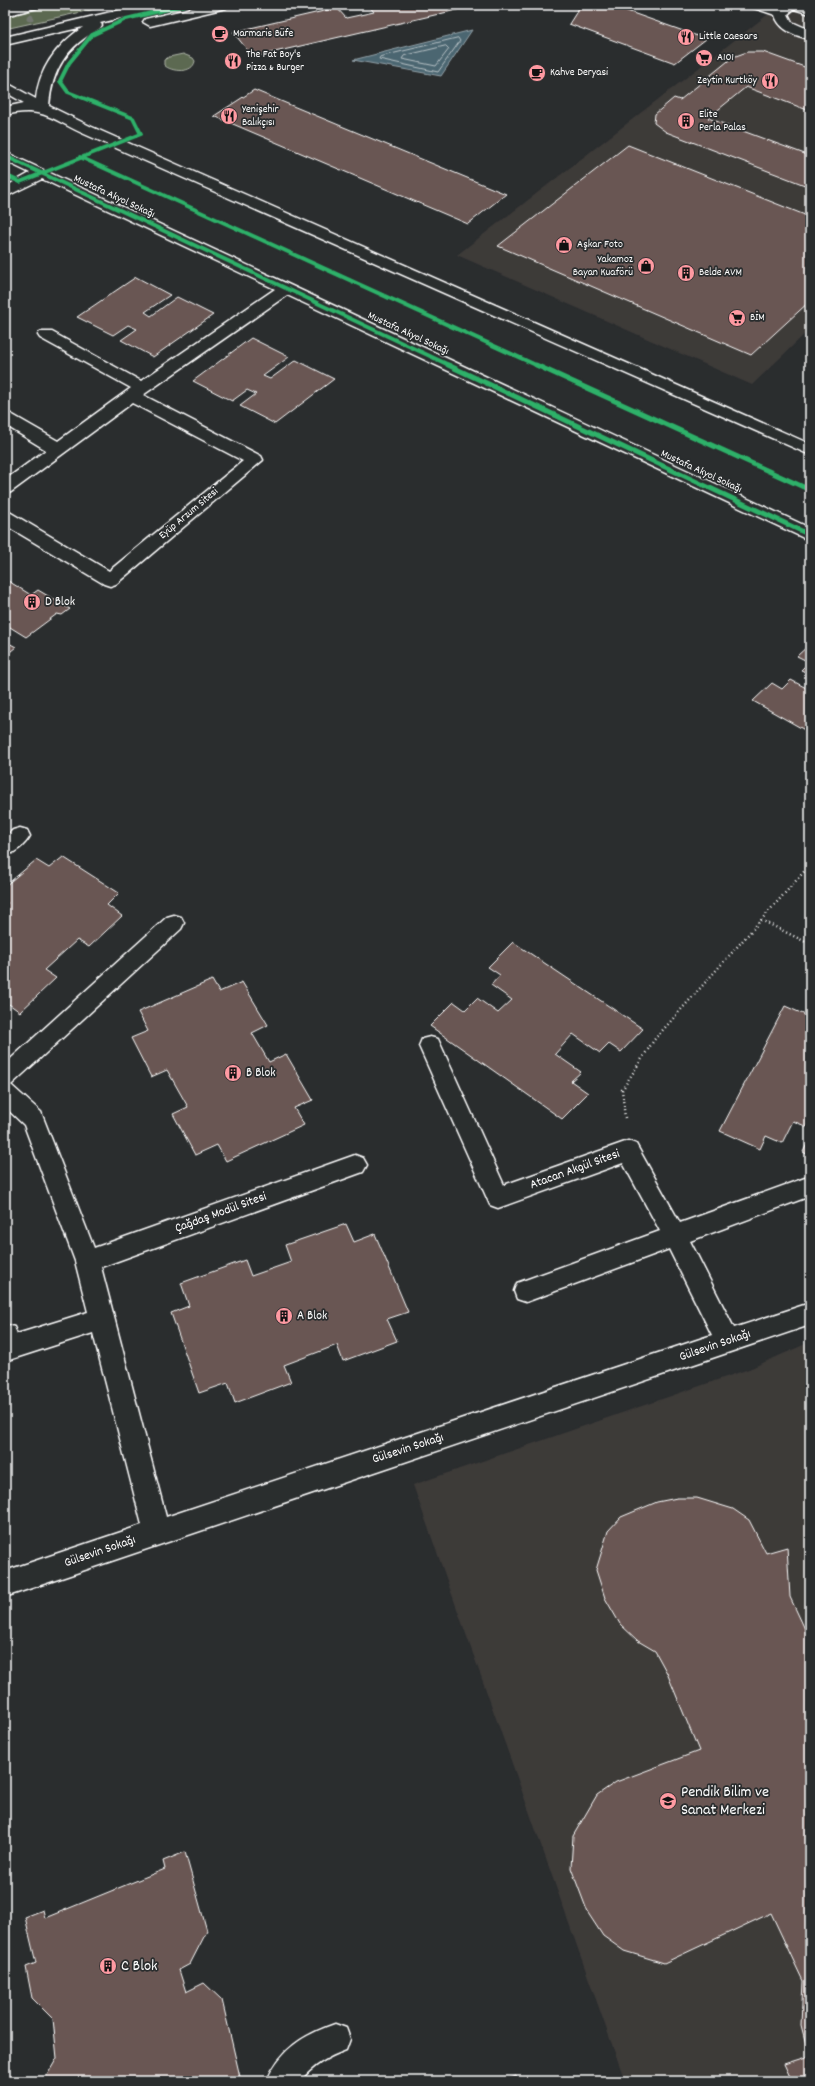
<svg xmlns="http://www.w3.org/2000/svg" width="815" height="2086" font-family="Dekko,sans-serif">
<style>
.built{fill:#3d3a39}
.green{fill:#5c6951;stroke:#aeb4a8}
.water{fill:#4c6671;stroke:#94a3aa}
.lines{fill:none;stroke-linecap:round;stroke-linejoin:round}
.shore{stroke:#b7c2c6;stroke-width:1}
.building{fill:#695753;stroke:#fff}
.minor-casing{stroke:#fff;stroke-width:3}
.path{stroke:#fff;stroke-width:2.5;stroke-dasharray:1 3;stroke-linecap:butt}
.minor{fill:#2a2d2e;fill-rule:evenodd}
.cycleway-far1-casing{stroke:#2a2d2e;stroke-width:5.5}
.cycleway-casing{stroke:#2a2d2e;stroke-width:7}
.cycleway-far1{stroke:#2db169;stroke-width:4}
.cycleway{stroke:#2db169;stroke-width:5}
.tree{fill:#737771}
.labels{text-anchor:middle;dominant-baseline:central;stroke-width:3.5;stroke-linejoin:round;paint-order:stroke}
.far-poi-label{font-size:11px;fill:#fff;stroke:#2a2d2e;text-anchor:start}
.far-street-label{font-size:11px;fill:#fff;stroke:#2a2d2e}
.poi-label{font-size:13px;fill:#fff;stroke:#2a2d2e;text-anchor:start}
.street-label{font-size:13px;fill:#fff;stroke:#2a2d2e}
.near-poi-label{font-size:16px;fill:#fff;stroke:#2a2d2e;text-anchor:start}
</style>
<rect width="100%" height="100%" fill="#2a2d2e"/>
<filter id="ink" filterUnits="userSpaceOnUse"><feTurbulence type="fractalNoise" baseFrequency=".025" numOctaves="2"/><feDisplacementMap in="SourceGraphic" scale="8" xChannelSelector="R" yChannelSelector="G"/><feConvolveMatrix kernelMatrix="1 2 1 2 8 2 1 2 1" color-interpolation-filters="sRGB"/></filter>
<g filter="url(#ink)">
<path class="built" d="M780,5L810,16V329L752,385L457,255Z
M810,1342V2081H625L413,1485L749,1369Z"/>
<path class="green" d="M56,5H113L5,29V17Z
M183,54L193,58L195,61C193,74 171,72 164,65V60L169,57Z"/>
<path class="water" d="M472,30L441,76L353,60Z"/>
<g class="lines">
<path class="shore" d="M458,38L460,41L438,72L379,59L380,57Z
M446,46L449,49L436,66L402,59L404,56Z"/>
</g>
<path class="building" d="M368,5H478L253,57L233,32L337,8L346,18L374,12Z
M581,5H610L706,39L675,63L569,24Z
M747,52H763L810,69V111L746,87L708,118L810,156V187L666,132L654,123L655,114L674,98L680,100L733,57Z
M254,90L506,194L468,224L214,116Z
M628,145L810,217V301L751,355L498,246Z
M136,277L170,295L145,312L151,316L177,297L213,315L153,357L121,340L137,329L128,325L113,335L77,317Z
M810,330V347L807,341L808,333Z
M251,338L289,357L263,376L270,379L296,360L334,379L275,424L240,406L256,394L247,390L232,401L193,381Z
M5,579L31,595L38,590L70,609L62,615L57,614L26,637L5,624Z
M5,641L16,647L5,656Z
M810,644V674L801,670L809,662L797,656Z
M791,680L810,690V733L753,701L772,683L782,689Z
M63,857L119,893L107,905L122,916L89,947L77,940L44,970L56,978L20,1012L6,1002L5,1003V905L8,903L5,901V886L36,860L49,868Z
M513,942L643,1029L621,1052L609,1044L600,1053L573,1034L555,1054L581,1072L571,1081L588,1093L562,1119L430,1026L454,1002L465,1010L477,998L498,1013L512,1000L491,985L500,975L488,967Z
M212,980L219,992L242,982L268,1025L252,1033L269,1062L286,1054L313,1100L294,1108L304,1125L226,1161L217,1145L195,1155L173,1114L188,1107L167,1070L151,1077L131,1038L148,1031L138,1012Z
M785,1006L810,1017V1128L793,1121L782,1143L766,1136L760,1149L720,1131Z
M810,1138V1156L803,1152Z
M346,1224L354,1242L375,1234L408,1312L387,1319L397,1341L343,1361L337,1345L284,1365L291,1382L235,1403L228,1383L199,1393L171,1313L189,1306L181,1283L245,1260L251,1276L291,1262L285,1245Z
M677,1498H697L733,1509L749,1520L766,1553L787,1547L790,1597L810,1640V2081H792L784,2064L809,2056L801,2025L803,1981L771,1913L664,1963L624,1951L603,1936L588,1913L571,1868L573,1836L597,1795L616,1782L699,1751L667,1673L655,1651L638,1641L620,1624L605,1598L596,1570L608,1531L621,1517L657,1502Z
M185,1852L207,1931L190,1964L179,1970L186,1992L204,1983L222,2000L241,2081H47L46,2077L57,2058L53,2019L32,1998L26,1967L36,1963L25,1917L43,1910L45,1918L165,1869L163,1861Z
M516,2076L518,2081H503Z"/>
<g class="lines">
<g class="minor-casing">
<path id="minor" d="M16,5H38L36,8L5,16V8Z
M141,5H165L163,8L100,23L102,25L100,28C67,47 52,68 49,106L92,127L810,444V455L82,133C51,118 40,106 5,115V107L24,103L5,92V82L36,99C39,68 58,44 83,27L5,45V37Z
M205,5H228L226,8L150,26L143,22L145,19Z
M752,5H771L779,8L783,5L810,6V14L794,9L788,14L792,22L810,30V39C796,36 779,30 775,15L754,8Z
M5,152L810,528V541L287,295L143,395L261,456L263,460L116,584L110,586L104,584L5,525V511L11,513L109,571L243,461L132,403L11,492L5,494V480L46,450L5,425V413L11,414L58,441L131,388L40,338L38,335L40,332H52L141,381L275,289L42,179L5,197V187L30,173L5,161Z
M20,828L27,830L30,836C25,845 15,853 5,856V837L13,830Z
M174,915L181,917L184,923L181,929L11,1085L41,1112L94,1248L355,1155L363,1158L367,1165L363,1172L101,1267L166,1517L712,1335L669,1249L526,1302L517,1299L514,1291L517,1283L660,1231L623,1163L498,1208L490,1205L419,1046L422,1039L430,1037L438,1039L504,1185L628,1141L636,1144L680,1223L805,1178L810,1180V1196L690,1241L734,1328L810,1303V1325L5,1597V1571L142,1525L93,1333L9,1360L5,1358V1324L14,1327L17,1334L88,1312L75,1261L24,1125L5,1107V1064L167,917Z
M335,2024L346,2028L350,2039L346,2050C327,2057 313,2065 300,2081H267C280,2049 304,2035 335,2024Z"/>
</g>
<path class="path" d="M761,920L810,944
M625,1118L622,1090L654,1040L810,865"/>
<use href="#minor" class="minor"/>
<g class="cycleway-far1-casing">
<path id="cycleway-far1" d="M5,156L451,366
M80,157L538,366
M5,175L20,182L141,134L133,118L68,92L60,81L69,63L92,35L126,19L185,5"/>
</g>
<g class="cycleway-casing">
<path id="cycleway" d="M448,365L810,535
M536,365L810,490"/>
</g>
<use href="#cycleway-far1" class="cycleway-far1"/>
<use href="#cycleway" class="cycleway"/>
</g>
<circle class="tree" cx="30" cy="18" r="3.5"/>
</g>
<defs>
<g id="cafe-disc" transform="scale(0.9)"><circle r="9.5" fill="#ff9aa2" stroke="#2a2d2e"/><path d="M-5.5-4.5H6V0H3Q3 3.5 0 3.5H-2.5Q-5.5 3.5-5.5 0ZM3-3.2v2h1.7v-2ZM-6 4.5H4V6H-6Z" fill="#111"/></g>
<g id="restaurant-disc" transform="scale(0.9)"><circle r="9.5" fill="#ff9aa2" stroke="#2a2d2e"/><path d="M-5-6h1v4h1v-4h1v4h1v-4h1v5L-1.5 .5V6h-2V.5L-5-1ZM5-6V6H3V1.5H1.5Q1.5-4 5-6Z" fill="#111"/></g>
<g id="supermarket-disc" transform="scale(0.9)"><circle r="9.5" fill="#ff9aa2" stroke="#2a2d2e"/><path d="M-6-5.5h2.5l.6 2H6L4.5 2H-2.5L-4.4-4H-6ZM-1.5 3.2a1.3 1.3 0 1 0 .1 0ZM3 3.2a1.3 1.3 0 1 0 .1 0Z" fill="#111"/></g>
<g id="building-disc" transform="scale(0.9)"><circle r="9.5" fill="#ff9aa2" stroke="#2a2d2e"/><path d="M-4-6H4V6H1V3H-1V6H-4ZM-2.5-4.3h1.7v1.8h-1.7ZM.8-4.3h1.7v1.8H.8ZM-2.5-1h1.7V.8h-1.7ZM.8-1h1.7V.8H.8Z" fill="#111"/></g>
<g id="shop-disc" transform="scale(0.9)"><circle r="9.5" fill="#ff9aa2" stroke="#2a2d2e"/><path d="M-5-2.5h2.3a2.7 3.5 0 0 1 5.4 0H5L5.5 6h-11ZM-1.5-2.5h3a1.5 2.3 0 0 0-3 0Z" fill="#111"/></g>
<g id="school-disc" transform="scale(0.9)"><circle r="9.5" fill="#ff9aa2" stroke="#2a2d2e"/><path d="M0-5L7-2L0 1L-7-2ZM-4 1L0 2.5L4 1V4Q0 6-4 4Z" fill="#111"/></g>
</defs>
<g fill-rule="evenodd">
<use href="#cafe-disc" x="220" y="34"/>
<use href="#restaurant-disc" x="686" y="37"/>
<use href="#supermarket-disc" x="704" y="58"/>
<use href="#restaurant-disc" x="233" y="61"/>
<use href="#cafe-disc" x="537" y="73"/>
<use href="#restaurant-disc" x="770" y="81"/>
<use href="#restaurant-disc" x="229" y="116"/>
<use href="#building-disc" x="686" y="121"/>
<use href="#shop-disc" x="564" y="245"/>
<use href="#shop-disc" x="646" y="266"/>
<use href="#building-disc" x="686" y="273"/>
<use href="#supermarket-disc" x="737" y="318"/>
<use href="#building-disc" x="32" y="602"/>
<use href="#building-disc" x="233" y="1073"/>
<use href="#building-disc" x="284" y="1316"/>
<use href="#school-disc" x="668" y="1801"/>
<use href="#building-disc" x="108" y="1966"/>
</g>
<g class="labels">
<g class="far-poi-label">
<text x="233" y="34">Marmaris Büfe</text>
<text x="699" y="37">Little Caesars</text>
<text x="246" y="55">The Fat Boy's<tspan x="246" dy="13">Pizza &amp; Burger</tspan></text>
<text x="717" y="58">A101</text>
<text x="550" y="73">Kahve Deryasi</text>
<text x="757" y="81" text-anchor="end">Zeytin Kurtköy</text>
<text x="242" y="110">Yenişehir<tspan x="242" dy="13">Balıkçısı</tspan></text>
<text x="699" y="115">Elite<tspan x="699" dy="13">Perla Palas</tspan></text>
<text x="577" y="245">Aşkar Foto</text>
<text x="633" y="260" text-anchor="end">Yakamoz<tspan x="633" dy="13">Bayan Kuaförü</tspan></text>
<text x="699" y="273">Belde AVM</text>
<text x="750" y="318">BİM</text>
</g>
<g class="far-street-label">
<text transform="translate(114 197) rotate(25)">Mustafa Akyol Sokağı</text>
<text transform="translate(408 334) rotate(25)">Mustafa Akyol Sokağı</text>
<text transform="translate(701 472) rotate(25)">Mustafa Akyol Sokağı</text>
<text transform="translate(189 514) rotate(-40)">Eyüp Arzum Sitesi</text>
</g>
<g class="poi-label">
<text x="45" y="602">D Blok</text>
<text x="246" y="1073">B Blok</text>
<text x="297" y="1316">A Blok</text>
</g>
<g class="street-label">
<text transform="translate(575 1170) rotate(-20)">Atacan Akgül Sitesi</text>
<text transform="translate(221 1213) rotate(-20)">Çağdaş Modül Sitesi</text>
<text transform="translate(715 1346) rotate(-19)">Gülsevin Sokağı</text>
<text transform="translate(408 1449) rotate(-18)">Gülsevin Sokağı</text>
<text transform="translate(100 1552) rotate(-19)">Gülsevin Sokağı</text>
</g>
<g class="near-poi-label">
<text x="681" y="1792">Pendik Bilim ve<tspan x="681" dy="18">Sanat Merkezi</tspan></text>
<text x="121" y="1966">C Blok</text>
</g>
</g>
<rect width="815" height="2086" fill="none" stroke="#2a2d2e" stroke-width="20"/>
<rect x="10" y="10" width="795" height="2066" fill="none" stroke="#fff" stroke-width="1.5" filter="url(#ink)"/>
</svg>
